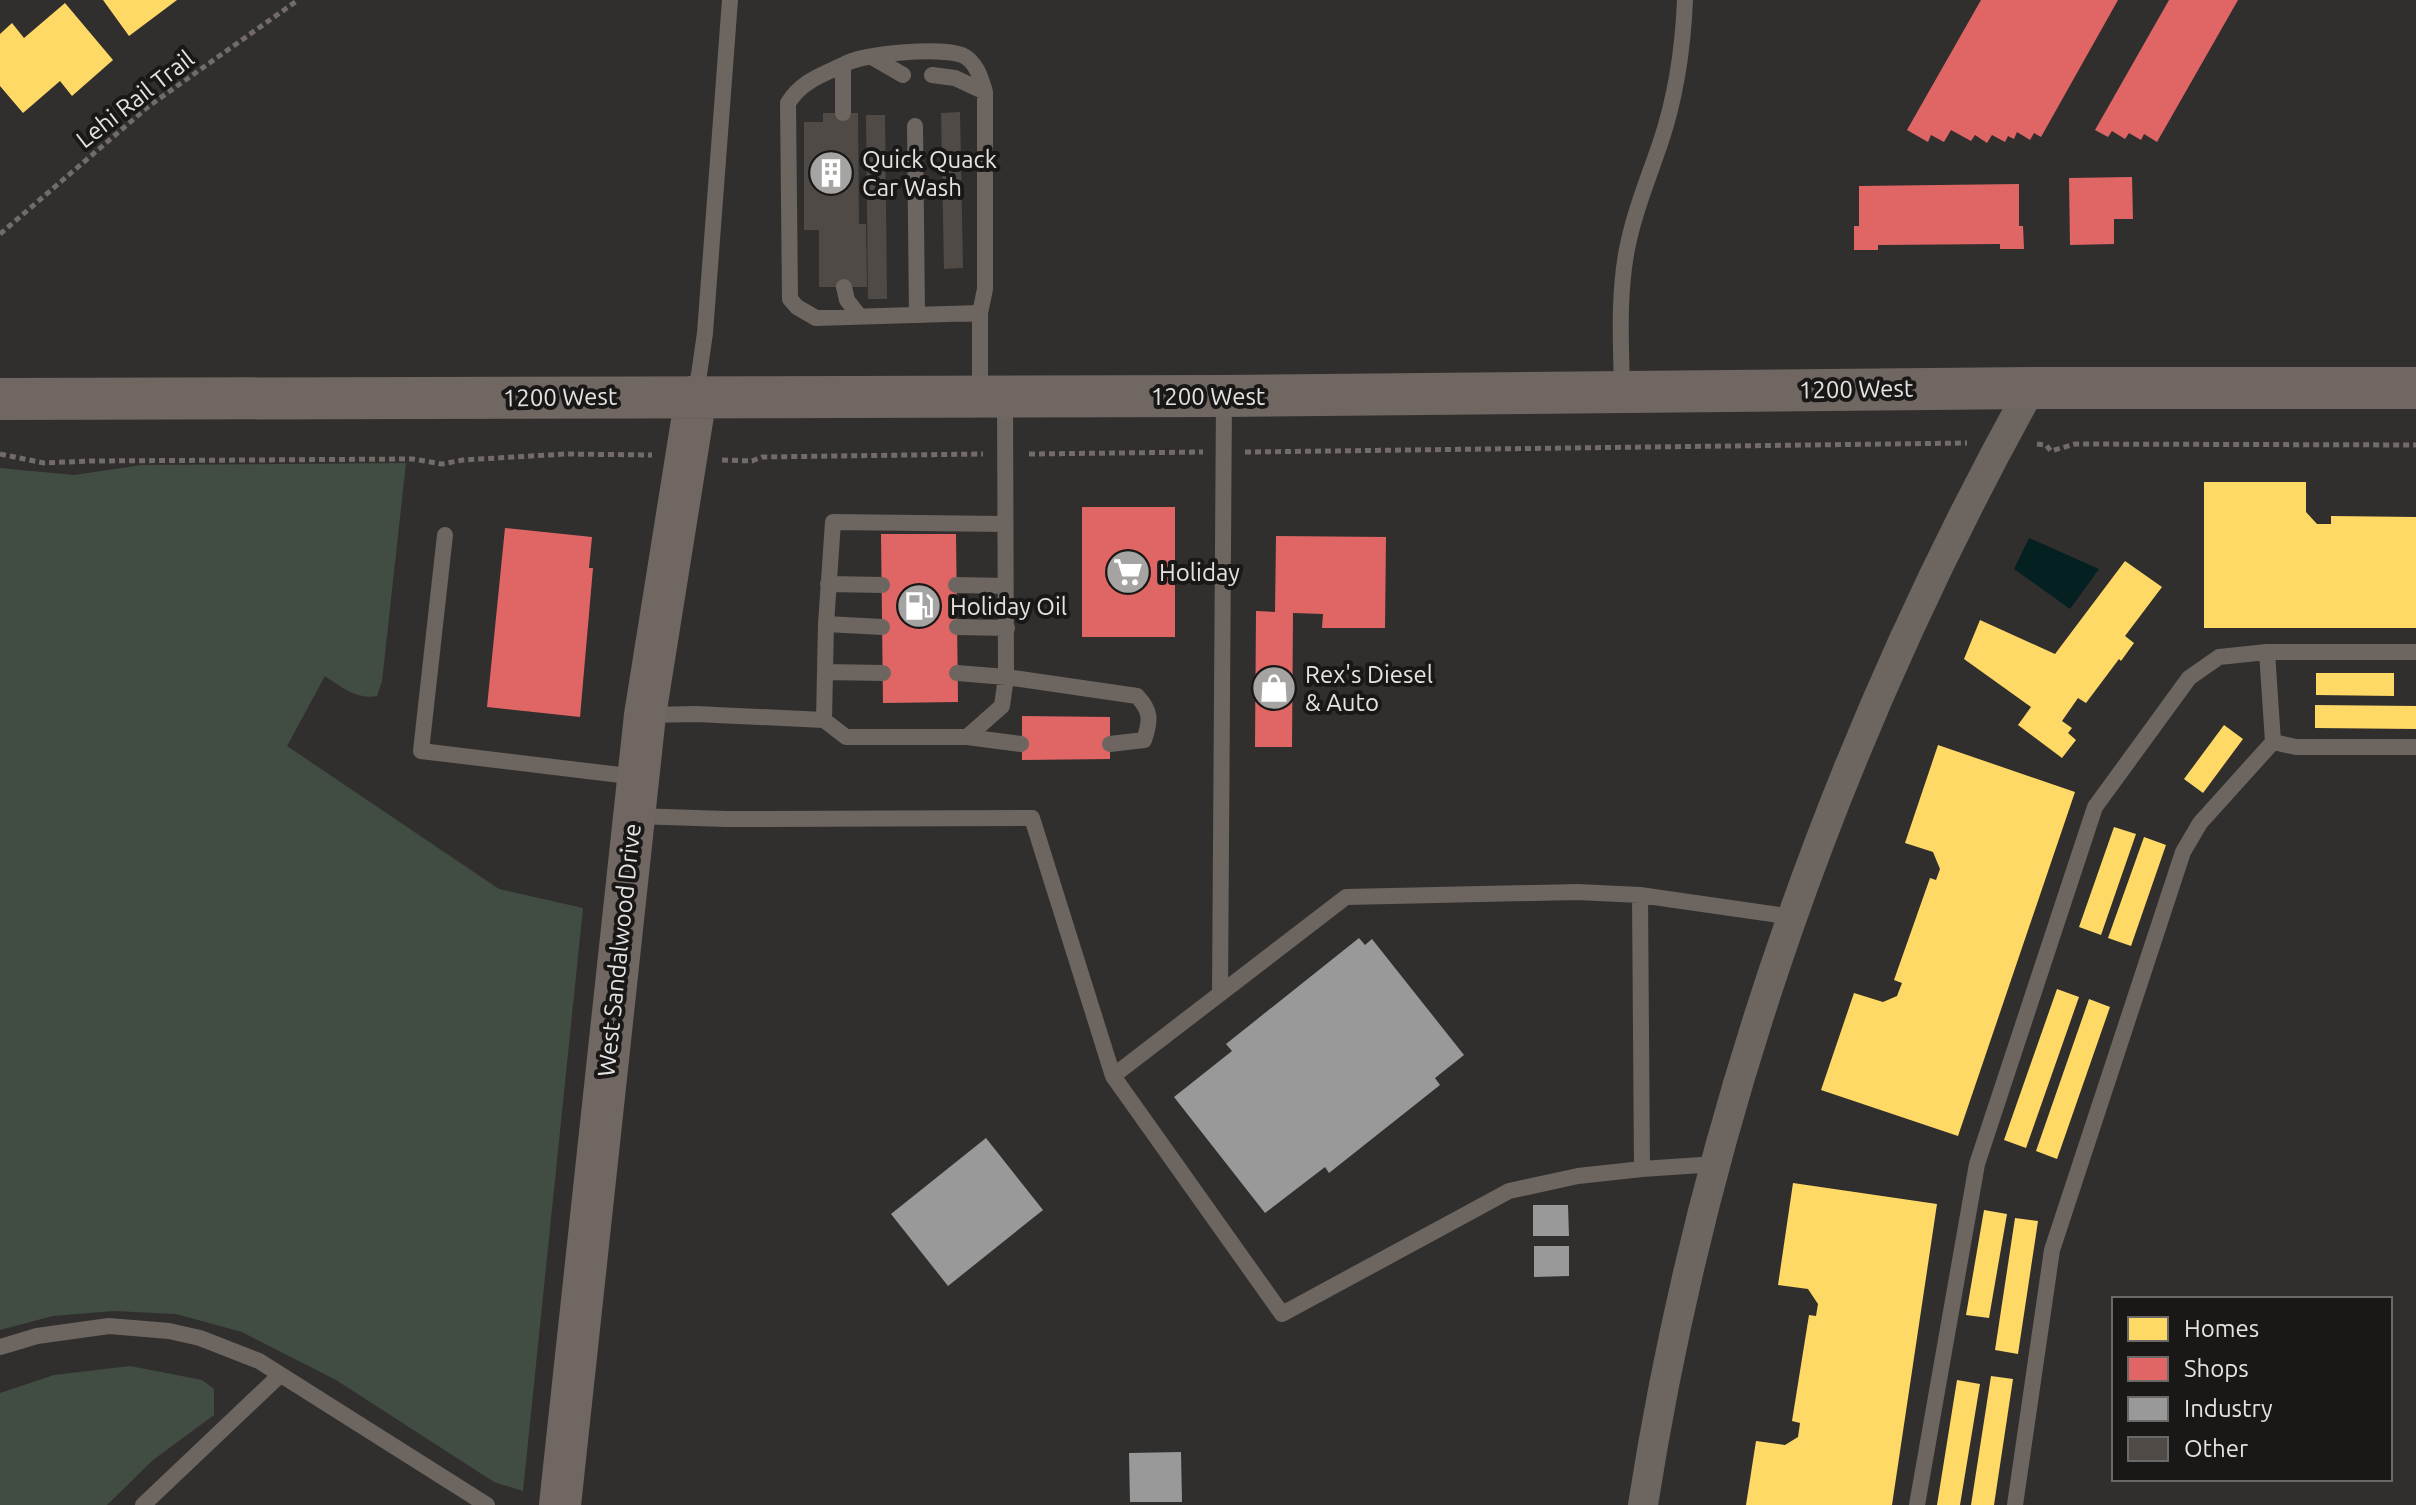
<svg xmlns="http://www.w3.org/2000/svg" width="2416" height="1505" font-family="Ubuntu,sans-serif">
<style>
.green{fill:#414d42}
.water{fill:#052021}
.homes{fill:#ffd966}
.shops{fill:#e06666}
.industry{fill:#999}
.building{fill:#504a46}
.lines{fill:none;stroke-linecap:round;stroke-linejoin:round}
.path{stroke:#726b68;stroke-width:5;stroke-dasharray:6 4;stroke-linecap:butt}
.lane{stroke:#6d6560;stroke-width:16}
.street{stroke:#6d6560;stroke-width:30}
.secondary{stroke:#716762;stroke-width:42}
.labels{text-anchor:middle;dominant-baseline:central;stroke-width:8;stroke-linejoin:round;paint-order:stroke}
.street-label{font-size:24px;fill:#e4e3e1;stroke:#191817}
.poi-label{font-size:24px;fill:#e4e3e1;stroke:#191817;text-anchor:start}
</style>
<rect width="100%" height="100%" fill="#312f2d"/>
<path class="green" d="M406,463L382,681L377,696C357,700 341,687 325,676L287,746L499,889L583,908L523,1491L494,1482L336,1380L242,1332L176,1314L114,1311L53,1316L0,1330V468L74,475L142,465Z
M130,1366L202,1380L214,1389V1415L153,1460L107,1505H0V1393L54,1375Z"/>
<path class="water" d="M2029,538L2099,569L2070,609L2014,569Z"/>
<path class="homes" d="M103,0H177L129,36Z
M65,3L113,60L72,96L60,81L23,113L0,86V34L12,23L24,38Z
M2204,482H2306V512L2317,524H2331V516L2416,517V628H2204Z
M2125,561L2162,587L2125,636L2134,643L2121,661L2119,659L2086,703L2078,698L2062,721L2072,728L2068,733L2076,740L2062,758L2018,725L2031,707L1964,659L1980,620L2055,654Z
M2316,673H2394V696L2316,695Z
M2315,705L2416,706V729L2315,728Z
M2224,725L2243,739L2203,793L2184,779Z
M1938,745L2075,792L1958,1136L1821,1090L1854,993L1883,1002L1897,996L1902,983L1894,980L1930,878L1936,880L1940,869L1933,852L1905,843Z
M2114,827L2136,834L2101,935L2079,927Z
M2144,837L2166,845L2131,946L2108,938Z
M2057,989L2079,997L2026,1148L2004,1140Z
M2089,999L2110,1007L2057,1159L2036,1151Z
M1793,1183L1937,1204L1892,1505H1746L1756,1441L1785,1445L1798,1437L1800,1423L1792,1421L1809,1315L1816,1316L1818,1304L1808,1289L1778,1285Z
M1984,1210L2007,1214L1989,1318L1966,1315Z
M2015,1218L2038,1221L2018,1354L1995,1350Z
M1991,1376L2013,1379L1994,1505H1971Z
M1957,1380L1980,1384L1960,1505H1937Z"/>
<path class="shops" d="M1981,0H2118L2041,137L2034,133L2030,140L2017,132L2014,139L2008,136L2005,142L1992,135L1987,143L1975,135L1971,141L1951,130L1944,142L1931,135L1928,142L1907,130Z
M2169,0H2238L2157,142L2144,134L2141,140L2129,133L2125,139L2112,131L2108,137L2095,130Z
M2132,177L2133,219H2114V244L2070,245L2069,178Z
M2019,184V226H2023L2024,249H2000V244L1878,245V250H1854V226H1859V186Z
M1082,507H1175V637H1082Z
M505,528L592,537L589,568H593L580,717L487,707Z
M881,534H956L958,702L883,703Z
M1276,536L1386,537L1385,628H1322L1323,614L1293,613L1292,747H1255L1256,611L1275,612Z
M1022,716L1110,717V759L1022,760Z"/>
<path class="industry" d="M1359,938L1365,945L1372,939L1464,1055L1435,1078L1440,1085L1329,1173L1325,1167L1265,1213L1174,1097L1232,1051L1226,1044Z
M986,1138L1043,1210L948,1286L891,1214Z
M1533,1205H1568L1569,1236H1533Z
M1534,1246H1569V1276L1534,1277Z
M1181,1452L1182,1502H1130L1129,1453Z"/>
<path class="building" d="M960,112L963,268L944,269L941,113Z
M823,113H858L859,224H866L867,287H819V230H804V122H823Z
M866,115H885L887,299H868Z"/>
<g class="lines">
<path class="path" d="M0,234L149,106L298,0
M2037,444L2046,445L2051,451L2075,444L2416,445
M1245,452L1967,443
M0,454L44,463L91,461L413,459L442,464L463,460L565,454L652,455
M1029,454L1203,452
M722,460L752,461L762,457L983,454"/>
<path class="lane" d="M872,57L903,75
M843,65C821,75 801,82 788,103L790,299L797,307L816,318L980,313
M932,75L955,78L985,92
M843,113V65C863,53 940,47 962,55C976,61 981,78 985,92V289L980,313V395
M915,126L917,315
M844,287L847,300L860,317
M1622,390C1621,343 1618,296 1627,249C1634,213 1648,179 1660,144C1676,97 1683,49 1685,0
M696,395L705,333L730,0
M445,535L421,751L637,777
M828,584L882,585
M956,585L1005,586
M826,624L882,627
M957,627L1007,628
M2267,652H2416
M826,672L883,673
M957,673L1006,677L1137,696C1151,711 1151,720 1144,740L1110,744
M646,715L696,714L824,720L846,737H967L1002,706L1006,677L1005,397
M824,720L826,624L833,522L1005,524
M967,737L1021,744
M2273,742L2296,747H2416
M635,816L726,819L1032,818L1113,1076
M1640,895L1577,892L1346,897L1113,1076L1282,1314L1509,1191L1578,1176L1642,1169
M1220,994L1224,398
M1716,1164L1642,1169L1640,895L1793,917
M0,1347L37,1336L109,1326L169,1331L200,1338L259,1361L487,1505
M143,1505L280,1375
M1917,1505L1977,1164L2095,807L2189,678L2219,657L2267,652L2273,742L2200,823L2183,852L2052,1250L2015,1505"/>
<path class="street" d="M1643,1505C1704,1114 1839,733 2031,388"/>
<path class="secondary" d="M0,399L1224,396L2031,388H2416
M560,1505L645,715L696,396"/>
</g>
<defs>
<g id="building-disc" transform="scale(2.3)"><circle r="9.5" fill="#a5a4a2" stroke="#191817"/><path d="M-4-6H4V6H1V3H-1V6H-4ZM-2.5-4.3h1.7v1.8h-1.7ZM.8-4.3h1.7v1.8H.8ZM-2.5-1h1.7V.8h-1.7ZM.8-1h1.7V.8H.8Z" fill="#fff"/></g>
<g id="supermarket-disc" transform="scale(2.3)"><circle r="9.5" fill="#a5a4a2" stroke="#191817"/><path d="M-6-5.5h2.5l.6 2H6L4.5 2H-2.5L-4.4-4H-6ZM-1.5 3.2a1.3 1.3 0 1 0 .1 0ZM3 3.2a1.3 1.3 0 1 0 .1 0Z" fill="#fff"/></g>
<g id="fuel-disc" transform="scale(2.3)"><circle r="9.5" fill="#a5a4a2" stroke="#191817"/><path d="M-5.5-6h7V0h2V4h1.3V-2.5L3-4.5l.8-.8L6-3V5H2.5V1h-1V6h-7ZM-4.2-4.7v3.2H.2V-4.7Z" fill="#fff"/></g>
<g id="shop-disc" transform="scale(2.3)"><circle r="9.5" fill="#a5a4a2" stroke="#191817"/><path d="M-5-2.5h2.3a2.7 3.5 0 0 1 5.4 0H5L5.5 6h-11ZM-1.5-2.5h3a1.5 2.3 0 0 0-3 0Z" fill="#fff"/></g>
</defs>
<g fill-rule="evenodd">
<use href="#building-disc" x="831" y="173"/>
<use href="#supermarket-disc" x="1128" y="572"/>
<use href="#fuel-disc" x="919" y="606"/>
<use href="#shop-disc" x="1274" y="688"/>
</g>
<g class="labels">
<g class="street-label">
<text transform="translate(135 99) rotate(-38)">Lehi Rail Trail</text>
<text transform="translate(1856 389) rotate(-1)">1200 West</text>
<text x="1208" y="396">1200 West</text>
<text transform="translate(560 397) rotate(-1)">1200 West</text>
<text transform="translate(619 950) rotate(-84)">West Sandalwood Drive</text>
</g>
<g class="poi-label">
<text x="862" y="159">Quick Quack<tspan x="862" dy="28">Car Wash</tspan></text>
<text x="1159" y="572">Holiday</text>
<text x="950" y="606">Holiday Oil</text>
<text x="1305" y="674">Rex's Diesel<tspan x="1305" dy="28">&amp; Auto</tspan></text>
</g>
</g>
<rect x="2112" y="1297" width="280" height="184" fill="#191817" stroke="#6a6968" stroke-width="2"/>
<rect x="2128" y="1317" width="40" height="24" fill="#ffd966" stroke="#6a6968" stroke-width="2"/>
<text x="2184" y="1337" font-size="24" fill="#e4e3e1">Homes</text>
<rect x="2128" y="1357" width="40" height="24" fill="#e06666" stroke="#6a6968" stroke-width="2"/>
<text x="2184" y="1377" font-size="24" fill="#e4e3e1">Shops</text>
<rect x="2128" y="1397" width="40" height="24" fill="#999999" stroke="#6a6968" stroke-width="2"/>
<text x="2184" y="1417" font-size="24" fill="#e4e3e1">Industry</text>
<rect x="2128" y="1437" width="40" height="24" fill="#504a46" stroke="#6a6968" stroke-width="2"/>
<text x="2184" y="1457" font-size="24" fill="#e4e3e1">Other</text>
</svg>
